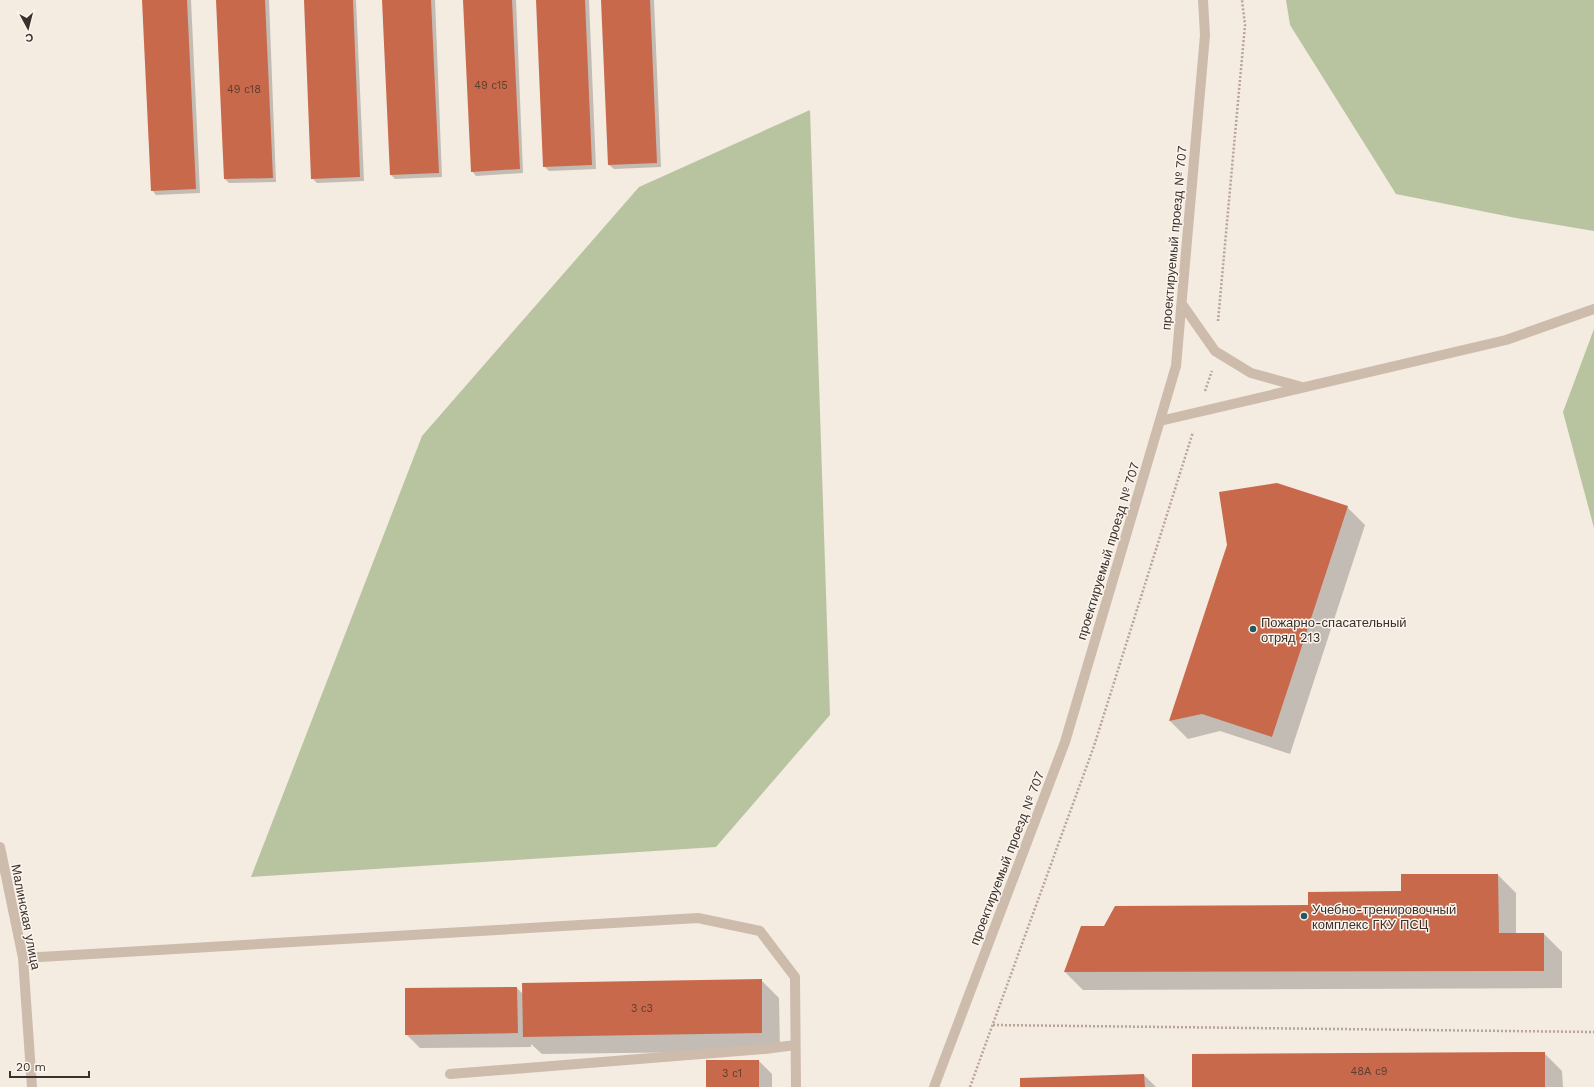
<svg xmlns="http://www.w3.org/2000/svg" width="1594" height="1087" font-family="'Work Sans',sans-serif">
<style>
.green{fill:#b8c4a0}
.shadow{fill:#0003}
.building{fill:#c8694b}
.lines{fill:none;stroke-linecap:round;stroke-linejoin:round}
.path{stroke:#b9a596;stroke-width:2.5;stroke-dasharray:2 2;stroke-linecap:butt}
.minor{stroke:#cdbbac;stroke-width:10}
.poi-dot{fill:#1f5a5e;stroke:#fbf5ee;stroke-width:1.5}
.labels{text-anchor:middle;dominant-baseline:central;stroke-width:3;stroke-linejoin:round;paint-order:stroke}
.number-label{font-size:11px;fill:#5e3e33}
.street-label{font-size:13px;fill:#3b302b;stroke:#fbf5ee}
.poi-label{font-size:13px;fill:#3b302b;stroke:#fbf5ee;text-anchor:start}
</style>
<rect width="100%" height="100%" fill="#f4ebe1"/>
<path class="green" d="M1286,0H1594V231L1516,218L1396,194L1290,25Z
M810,110L830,715L716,847L251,877L422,436L639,187Z
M1594,329V528L1563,412Z"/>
<path class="shadow" d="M143,0H191L200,193L156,195L152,190Z
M217,0H269L276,182L229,183L225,179Z
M305,0H356L364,181L317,183L312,178Z
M383,0H435L442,177L395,179L391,175Z
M464,0H516L523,173L476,176L472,171Z
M537,0H589L596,169L549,171L544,166Z
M602,0H654L661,167L614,169L609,165Z
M1347,507L1365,525L1290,754L1220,731L1188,739L1170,721L1228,545Z
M1498,875L1516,893V934H1544L1562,952V988L1083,990L1065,972L1105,927L1309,906L1402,892Z
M761,980L779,998L780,1051L542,1054L531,1044V1047L420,1048L406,1034L517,988L523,994Z
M1544,1053L1562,1071L1563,1087H1193Z
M758,1060L772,1074V1087H707Z
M1144,1075L1156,1087H1021Z"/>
<path class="building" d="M142,0H187L196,189L151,191Z
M216,0H265L273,178L224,179Z
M304,0H353L360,177L311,179Z
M382,0H431L439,173L390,175Z
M463,0H512L520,169L471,172Z
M536,0H585L592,165L543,167Z
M601,0H650L657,163L608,165Z
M1277,483L1348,506L1272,737L1202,714L1169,721L1227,545L1219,492Z
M1401,874H1498L1499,933H1544V971L1064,972L1081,926H1104L1115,906L1308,905V892L1401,891Z
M762,979V1033L523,1037L522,983Z
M517,987L518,1033L405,1035V988Z
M1545,1052V1087H1192V1054Z
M706,1060H759V1087H706Z
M1144,1074L1145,1087H1020V1078Z"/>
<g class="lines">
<path class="path" d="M1218,321L1245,25L1242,0
M1205,391L1212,371
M993,1025L1594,1032
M970,1087L1094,746L1193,432"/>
<path class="minor" d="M1182,304L1215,351L1251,373L1302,387
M1160,421L1506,340L1594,309
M0,847L23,958L32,1087
M23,958L698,918L760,931L795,977L796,1087
M450,1074L765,1049L795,1045
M934,1087L1065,742L1176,366L1205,35L1203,0"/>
</g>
<g class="poi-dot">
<circle cx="1253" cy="629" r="4"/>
<circle cx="1304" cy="916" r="4"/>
</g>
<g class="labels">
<g class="number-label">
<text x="491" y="85">49 с15</text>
<text x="244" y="89">49 с18</text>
<text x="642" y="1008">3 с3</text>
<text x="1369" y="1071">48А с9</text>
<text x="732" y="1073">3 с1</text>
</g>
<g class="street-label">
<text transform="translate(1174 238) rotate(-85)">проектируемый проезд № 707</text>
<text transform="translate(1108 551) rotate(-73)">проектируемый проезд № 707</text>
<text transform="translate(1007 858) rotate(-69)">проектируемый проезд № 707</text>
<text transform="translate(26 917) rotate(79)">Малинская улица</text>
</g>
<g class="poi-label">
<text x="1261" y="622">Пожарно-спасательный<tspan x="1261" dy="15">отряд 213</tspan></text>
<text x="1312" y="909">Учебно-тренировочный<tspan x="1312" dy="15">комплекс ГКУ ПСЦ</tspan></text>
</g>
</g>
<g transform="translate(28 28) rotate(173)" stroke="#fbf5ee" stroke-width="3" paint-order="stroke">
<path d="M0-3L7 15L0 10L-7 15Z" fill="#3b302b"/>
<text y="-6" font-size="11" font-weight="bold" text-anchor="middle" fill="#3b302b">С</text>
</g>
<path d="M10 1071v6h79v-6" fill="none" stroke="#3b302b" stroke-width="2"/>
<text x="16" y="1071" font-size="12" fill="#3b302b" stroke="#fbf5ee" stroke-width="3" paint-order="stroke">20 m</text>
</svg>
